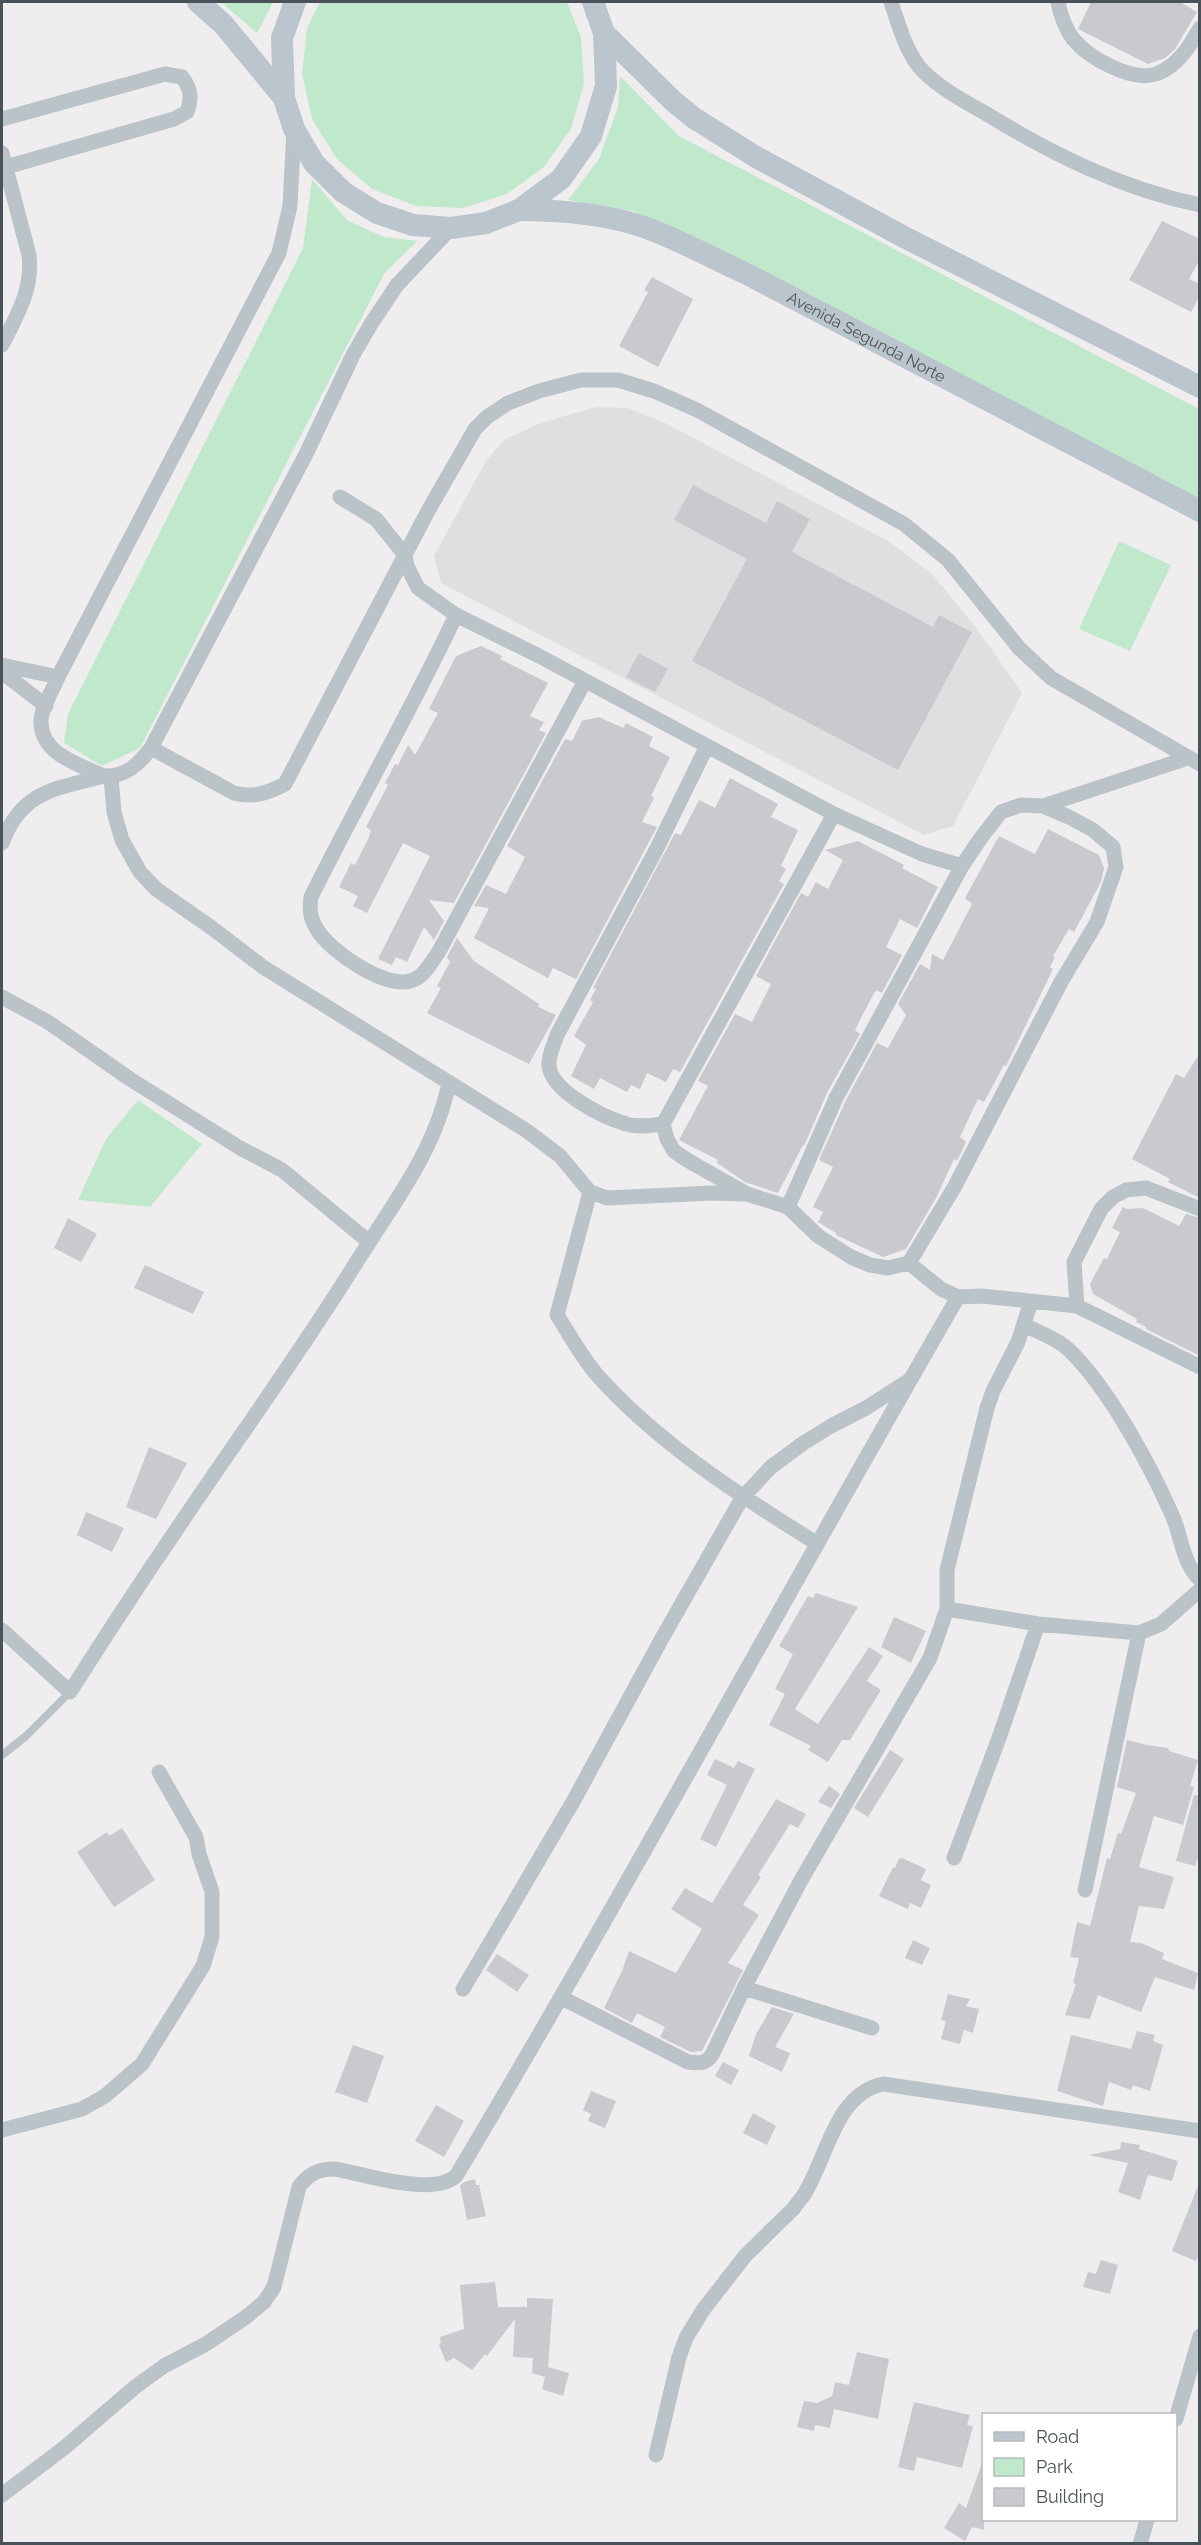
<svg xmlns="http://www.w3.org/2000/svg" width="1201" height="2545" font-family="Raleway,sans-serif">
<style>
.education{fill:#e0dedf}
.green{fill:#c0e9cc}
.building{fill:#c8cace}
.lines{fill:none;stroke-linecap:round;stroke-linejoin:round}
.lane{stroke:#bac3c8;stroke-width:8}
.street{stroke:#bac3c8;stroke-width:15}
.secondary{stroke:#bbc5cd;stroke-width:22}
.labels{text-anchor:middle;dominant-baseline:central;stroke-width:5;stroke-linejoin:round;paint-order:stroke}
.street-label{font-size:16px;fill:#485258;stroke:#fff}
</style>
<rect width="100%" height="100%" fill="#f0edee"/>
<path class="education" d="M596,407L628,408L665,423L890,542L932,574L975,626L1022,693L953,826L924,835L441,583L434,556L486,461L504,440L538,424Z"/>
<path class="green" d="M221,2H273L257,33Z
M320,2H567L581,37L584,84L571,129L544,167L507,194L463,208L416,206L372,189L337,159L312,119L302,74L307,28Z
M620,76L679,136L1199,409V502L633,211L568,200L599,159L618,107Z
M312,179L347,220L384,237L417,241L384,274L140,748L102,766L64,743L68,714L303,248Z
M1119,541L1171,565L1130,651L1079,629Z
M138,1100L202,1144L150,1207L78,1200L106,1139Z"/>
<path class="building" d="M1091,2H1180L1197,12L1175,49L1165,58L1148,64L1078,29Z
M1162,221L1200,239V259L1189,279L1200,284V295L1191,312L1129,280Z
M652,277L693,299L658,367L619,346L648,292L644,290Z
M693,485L766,523L777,501L810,519L792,552L933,627L939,615L972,632L898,770L692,661L747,559L674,520Z
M481,646L502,656L500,659L548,683L530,716L544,722L539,730L546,733L454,903L429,900L444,921L434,940L424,927L407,962L396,957L392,965L378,959L430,856L403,843L367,913L353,906L358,896L339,887L351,863L355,865L369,837L371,830L366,827L388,785L385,783L395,764L398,765L408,745L415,755L438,713L429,709L456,656Z
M639,653L668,669L655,692L626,677Z
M599,717L623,728L626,723L653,737L649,746L670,757L651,796L654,798L642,822L657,827L576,979L553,968L548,978L474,938L489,908L474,906L486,885L506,894L525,857L507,846L565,739L572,741L582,721Z
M730,778L778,804L771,817L798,830L781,866L786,869L779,881L784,884L680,1072L673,1069L666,1082L647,1073L640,1089L631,1085L627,1092L600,1078L594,1089L571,1076L586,1045L574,1036L593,1002L590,1000L596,989L593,988L675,833L681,835L699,800L715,808Z
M1048,829L1099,855L1104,868L1101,882L1074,932L1069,929L1053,956L1055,957L1050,967L1053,969L1006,1066L1004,1065L984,1102L978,1099L960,1137L966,1142L957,1161L954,1159L936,1198L906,1249L883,1257L836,1235V1233L818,1222L823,1212L813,1207L833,1167L819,1160L845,1102L877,1043L888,1048L906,1015L898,1004L920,964L930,970L932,954L943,960L972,904L965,898L999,836L1035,854Z
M858,841L904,865L902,868L938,887L917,928L900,919L886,947L902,955L882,993L876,990L864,1012L855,1030L860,1034L827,1093L804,1146L803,1145L778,1193L745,1182L717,1163L718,1160L679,1140L708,1086L698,1081L735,1014L752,1022L771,984L756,976L801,893L808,897L816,882L828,889L843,860L825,850Z
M457,938L474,961L539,1004L538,1007L556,1015L529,1064L427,1013L441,988L437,986L450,962L447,957Z
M1200,1053V1198L1168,1182L1170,1179L1132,1159L1176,1074L1184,1078Z
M1123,1207L1127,1209L1143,1208L1179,1226L1186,1214L1200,1218V1356L1146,1329V1327L1136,1322L1137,1319L1093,1294L1090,1284L1104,1258L1107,1259L1120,1232L1112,1228Z
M68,1218L97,1234L81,1262L54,1248Z
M145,1265L204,1292L193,1314L134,1288Z
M149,1447L187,1463L156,1519L126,1507Z
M86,1512L124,1528L112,1552L77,1535Z
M816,1593L858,1607L795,1709L818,1724L869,1647L883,1656L867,1681L881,1690L850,1740H842L828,1762L808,1750L811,1746L769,1725L785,1694L775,1689L793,1654L779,1646L808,1596L813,1598Z
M894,1617L926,1631L911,1663L881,1647Z
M1127,1740L1147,1745L1168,1748L1169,1751L1198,1760L1190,1786L1194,1787L1183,1825L1154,1816L1139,1867L1174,1877L1164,1909L1139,1906L1130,1942L1141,1943L1164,1953L1162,1959L1198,1973L1194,1990L1155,1977L1141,2012L1098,1995L1090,2019L1065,2015L1076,1984L1073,1983L1079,1958L1070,1957L1077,1922L1090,1926L1107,1858L1110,1859L1118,1833L1121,1834L1136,1793L1117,1787Z
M890,1750L904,1759L868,1817L854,1808Z
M715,1759L734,1768L738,1761L755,1769L716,1847L700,1839L727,1785L707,1775Z
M829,1786L840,1794L831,1808L818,1802Z
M1194,1795L1200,1796V1852L1195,1866L1176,1861Z
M776,1799L806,1814L798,1828L790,1824L758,1875L761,1877L743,1905L759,1915L728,1963L743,1970L702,2051L691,2052L660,2037L665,2027L637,2013L632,2023L604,2008L622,1971L629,1951L676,1973L702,1929L671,1909L685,1888L712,1903Z
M122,1828L155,1880L114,1907L77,1852L107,1832L109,1836Z
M902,1858L926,1869L921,1880L931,1885L921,1908L910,1903L908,1909L879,1896L893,1867L895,1868L899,1859Z
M913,1940L930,1948L922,1965L905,1958Z
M497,1954L529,1975L517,1992L486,1970Z
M948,1994L970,1999L966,2006L979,2009L973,2033L964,2030L960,2044L941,2039L946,2021L941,2020Z
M772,2007L794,2014L775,2047L790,2053L782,2072L749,2056L756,2034Z
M1137,2031L1155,2035L1153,2041L1163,2045L1150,2091L1133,2085L1131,2090L1109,2082L1103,2106L1057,2091L1071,2035L1131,2049Z
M353,2045L384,2056L367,2103L335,2092Z
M723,2062L739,2070L731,2085L715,2076Z
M591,2091L616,2101L605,2128L588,2121L591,2114L583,2110Z
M436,2105L464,2121L444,2157L415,2141Z
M753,2113L776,2126L767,2145L743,2133Z
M1121,2142L1140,2145L1139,2149L1178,2161L1172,2181L1148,2175L1140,2200L1118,2192L1128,2163L1088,2155L1120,2149Z
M475,2179L476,2185H479L486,2216L467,2220L460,2185L464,2182Z
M1200,2181V2253L1196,2261L1172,2251Z
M1101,2260L1118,2265L1110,2294L1083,2287L1088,2272L1096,2274Z
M495,2282L498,2307H527V2298L553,2299L548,2367L569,2373L563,2396L542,2389L545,2377L532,2373L533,2358L513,2357L515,2319L487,2356L485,2354L472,2370L454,2358L446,2362L439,2345L441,2343L440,2337L464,2329L460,2285Z
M857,2352L889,2359L878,2419L834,2409L830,2428L815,2425L814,2431L797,2427L804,2401L817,2403L832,2396L835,2382L849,2385Z
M914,2402L970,2415L967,2425L973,2426L962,2468L917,2457L914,2471L898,2467Z
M981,2466H984V2530L972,2527L965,2541L944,2528L959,2503L966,2508Z"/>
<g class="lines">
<path class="lane" d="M2,1755L25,1737L70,1692"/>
<path class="street" d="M891,2C899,25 906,54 924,72C941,89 964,101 985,113C1052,154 1122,189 1200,205
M1058,2C1060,14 1066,30 1074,40C1089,58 1132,82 1156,74C1178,66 1189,47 1200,28
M2,119L165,74L182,77C191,89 192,97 187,112L174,119L6,167
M294,129L290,206L279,253L58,677C53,690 41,708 41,721C40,754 80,765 104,776C126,777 139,764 151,748L306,454L353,355L371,324L397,285L451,228
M2,153L29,255C33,290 17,315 2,345
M340,497L376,519L405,555L407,566L418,588L456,615L541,657L834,814L922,854L962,866
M456,615C411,711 358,802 311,897C309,908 310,918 316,928C329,951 387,991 413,980C424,976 431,963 438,953L585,681
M2,665L58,677
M2,672L46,706
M707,746L656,850L557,1035C554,1044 548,1056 549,1066C552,1092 603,1117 626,1124C638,1128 651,1125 663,1124L834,814
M151,748L234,793C253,798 268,793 285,784L428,511L475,429L487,417L508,403L539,391L581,380H618L654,391L697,410L904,524L948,560L1019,648L1051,678L1200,764
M111,777L114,812L122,840L140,872L156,889L212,928L263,967L527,1131L560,1156L590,1192L607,1198L712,1193L742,1194
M1043,806L1188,758
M2,843C22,790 56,789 104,776
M2,997L48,1022L130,1079L240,1148L282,1170L369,1242
M663,1124L667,1139L674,1151L687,1160L747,1194L788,1207L818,1236L851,1257L870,1265L888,1268L909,1263L955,1186L1061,982L1097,922L1116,867L1113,847L1093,830L1069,817L1043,806L1021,805L1001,812L980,839L962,866L836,1098L788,1207
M590,1192L557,1315C570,1335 582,1358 598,1376C659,1444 739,1495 816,1543
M909,1263L941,1289L958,1297L982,1296L1077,1306L1200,1367
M1077,1306L1074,1262L1101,1209L1113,1197L1126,1190L1146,1188L1200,1209
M1024,1325C1038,1332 1056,1338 1068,1349C1109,1388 1150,1465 1173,1517C1182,1538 1182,1562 1200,1580
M947,1609L1038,1624L1139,1633L1161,1624L1200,1590
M2,1630L70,1692C105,1637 140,1583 177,1529C236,1441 298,1356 354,1266C390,1208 436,1151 449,1082
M954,1858L999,1738L1038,1624
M1085,1890L1139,1633
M744,1988L872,2028
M463,1989L574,1800L661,1640L742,1498L771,1467L802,1444L831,1426L866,1408L908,1381
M562,1998L688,2062C698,2063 705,2065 712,2055L744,1988L800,1882L930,1658L947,1609V1570L987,1408L993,1391L1018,1342L1031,1302
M2,2130L82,2109L105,2096L142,2064L203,1966L212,1937V1892L199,1854L196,1837L159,1772
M1176,2419L1200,2336
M656,2455L679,2357L686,2338L703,2310L745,2256L793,2209L803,2196C827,2160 834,2094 883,2084L1200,2131
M2,2495L64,2448L135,2387L164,2366L206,2344L246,2317L264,2302L274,2287L299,2187C308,2174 318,2169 335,2169C364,2174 433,2197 456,2176C629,1886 789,1589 958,1297
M1140,2544L1147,2520"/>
<g class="secondary">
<path d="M198,2L223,24L284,98"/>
<path d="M295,2L282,38L284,98L294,129L314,163L343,192L377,213L413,225L451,228L486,223L519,210L561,179L591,136L606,86L604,33L593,2"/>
<path d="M604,33L673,101L694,118L756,157L904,237L1200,387"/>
<path id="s1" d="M519,210C560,210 599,213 638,225C675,237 711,258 747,274L1200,511"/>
</g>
</g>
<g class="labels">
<g class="street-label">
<text stroke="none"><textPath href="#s1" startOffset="375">Avenida Segunda Norte</textPath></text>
</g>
</g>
<rect width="1201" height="2545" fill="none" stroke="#485258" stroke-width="6"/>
<rect x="982" y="2413" width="195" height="108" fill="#ffffff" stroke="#b6babc" stroke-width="1.5"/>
<rect x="994" y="2432" width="30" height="9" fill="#bbc5cd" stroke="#b6babc" stroke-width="1.5"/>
<text x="1036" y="2443" font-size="18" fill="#485258">Road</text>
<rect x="994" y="2458" width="30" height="18" fill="#c0e9cc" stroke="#b6babc" stroke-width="1.5"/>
<text x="1036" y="2473" font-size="18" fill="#485258">Park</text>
<rect x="994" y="2488" width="30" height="18" fill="#c8cace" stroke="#b6babc" stroke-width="1.5"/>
<text x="1036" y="2503" font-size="18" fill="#485258">Building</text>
</svg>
